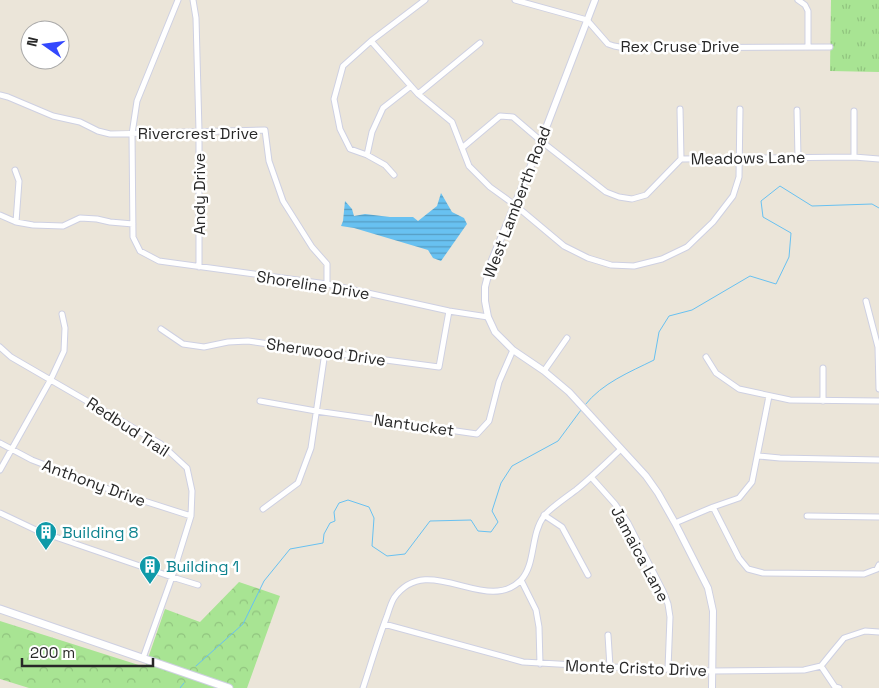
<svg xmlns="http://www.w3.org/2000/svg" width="879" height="688" font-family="'Space Grotesk',sans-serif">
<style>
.forest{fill:url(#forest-crowns)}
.park{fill:url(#park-tufts)}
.water{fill:url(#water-rules)}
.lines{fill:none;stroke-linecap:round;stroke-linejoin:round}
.stream{stroke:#68c1f1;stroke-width:1}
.minor-casing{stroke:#ced0e2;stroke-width:7}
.tertiary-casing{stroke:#ced0e2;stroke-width:8}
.secondary-casing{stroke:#ced0e2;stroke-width:9}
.minor{stroke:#fff;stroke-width:5}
.tertiary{stroke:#fff;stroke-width:6}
.secondary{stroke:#fff;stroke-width:7}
.labels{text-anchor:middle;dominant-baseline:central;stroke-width:5;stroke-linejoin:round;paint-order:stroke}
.street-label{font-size:16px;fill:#282828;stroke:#fff}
.culture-label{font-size:16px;fill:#0d838f;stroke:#fff;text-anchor:start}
</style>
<defs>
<pattern id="forest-crowns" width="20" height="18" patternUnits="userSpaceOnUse" patternTransform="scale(1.25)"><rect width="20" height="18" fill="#a8e493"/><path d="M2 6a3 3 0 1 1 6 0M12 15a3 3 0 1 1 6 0" fill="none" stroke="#91c47f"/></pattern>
<pattern id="park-tufts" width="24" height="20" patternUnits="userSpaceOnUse" patternTransform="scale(1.25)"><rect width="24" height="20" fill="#a8e493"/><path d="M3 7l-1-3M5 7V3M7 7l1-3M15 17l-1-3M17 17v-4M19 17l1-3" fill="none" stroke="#91c47f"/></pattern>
<pattern id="water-rules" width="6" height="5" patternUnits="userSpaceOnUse" patternTransform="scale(1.25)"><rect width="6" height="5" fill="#68c1f1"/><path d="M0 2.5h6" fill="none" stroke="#569dc3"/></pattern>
</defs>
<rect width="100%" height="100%" fill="#ebe5d9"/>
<path class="forest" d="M239,582L280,596L247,688H29L0,679V621L145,667L165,609L200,622Z"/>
<path class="park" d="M831,0H879V72L830,71Z"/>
<path class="water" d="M441,193L452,212L464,218L467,224L441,261L433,258L428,250L354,228L341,226L343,221L345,201L352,209L354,216L365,214L390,217H413L418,221L437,206Z"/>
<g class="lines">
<path class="stream" d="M585,405C602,383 630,372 654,360L659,332L669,316L692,310L750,276L776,284L789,257L791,233L763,217L761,201L780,186L812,206L872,204L879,208
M196,666L243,624L264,581L290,549L323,543L324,534L330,523L335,521L334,512L339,503L348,500L369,507L374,518L372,546L387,556L405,554L430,521L471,520L478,531L491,532L498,522L492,511L501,483L512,466L558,441L581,410
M180,688L184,683"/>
<g class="minor-casing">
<path id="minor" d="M178,0L137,101L132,134L133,237L140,251L159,261L327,284L449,311L488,317
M193,0L196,18L199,131V267
M515,0L587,20L608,44L614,46L625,48L830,47
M798,0L805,5L808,11V46
M371,41L418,94L452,122L469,166L490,187L515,205L564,246L588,258L611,265L634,266L662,259L687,247L713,222L733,196L739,177L740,109
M418,94L480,43
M0,95L8,97L53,116L80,122L98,131L110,134L265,130L269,161L283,201L312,247L327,264V284
M680,109L681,159
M797,110L798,158
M854,111V157
M462,148L500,116L513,117L541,141L606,192L619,197L632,199L646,195L681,159L854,157L879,159
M367,155L372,132L383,108L411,86
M15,170L19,181L16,222
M394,175L385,165L367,155L350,149L340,129L334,99L343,66L371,41L425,0
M0,215L16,222L33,225L63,226L80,218L97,219L110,222L133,224
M866,301L878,347L879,389
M161,329L183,344L204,347L228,342L248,341L325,352L439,367L449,311
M0,347L11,357L161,444L187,468L192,491L191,516L172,577L143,658
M706,357L716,373L739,389L790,400L879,401
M544,371L567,338
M260,401L316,411L477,434L489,421L499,382L513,350
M823,401V368
M0,443L32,460L119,493L191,516
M758,456L780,458L879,460
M0,470L51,379L64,351L65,328L62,314
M591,477L615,504L628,523L663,591L668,604L670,617L668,669
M713,507L739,558L748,569L763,573L864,574L877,569L879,565
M263,509L298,483L311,448L325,352
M0,513L38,531L172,577L198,585
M544,515L562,527L588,575
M807,516L879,517
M675,523L713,507L739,498L752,482L769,396
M521,580L536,610L539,627L540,664
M384,624L523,662L610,667L713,671L804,670L821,666L834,650L844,638L865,631L879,632
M608,635L610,667
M821,666L835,687L839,688
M363,688C371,664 378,639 387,616C389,610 391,603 394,598C428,550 486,616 521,580C536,564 530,535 544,516C549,509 568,496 576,490C592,477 606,463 621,449"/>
</g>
<g class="tertiary-casing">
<path id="tertiary" d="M595,0L541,141L492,260L485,287V301L488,317L495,332L513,350L544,371L569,392L646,476L658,493L675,523L708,588L713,611L712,688"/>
</g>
<g class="secondary-casing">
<path id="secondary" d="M0,609L229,688"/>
</g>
<use href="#minor" class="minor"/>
<use href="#tertiary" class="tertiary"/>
<use href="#secondary" class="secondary"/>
</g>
<defs>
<g id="building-pin" transform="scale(1.125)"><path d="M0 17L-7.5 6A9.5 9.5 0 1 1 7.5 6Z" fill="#0f9aa8" stroke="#fff"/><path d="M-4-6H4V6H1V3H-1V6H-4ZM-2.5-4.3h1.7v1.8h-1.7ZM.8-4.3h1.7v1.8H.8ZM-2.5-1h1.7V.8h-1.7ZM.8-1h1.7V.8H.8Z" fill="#fff"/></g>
</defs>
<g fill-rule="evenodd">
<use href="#building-pin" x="46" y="532"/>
<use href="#building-pin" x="150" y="566"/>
</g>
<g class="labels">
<g class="street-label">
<text x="680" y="46">Rex Cruse Drive</text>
<text x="198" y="133">Rivercrest Drive</text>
<text transform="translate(748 158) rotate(-1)">Meadows Lane</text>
<text transform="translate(199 194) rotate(-90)">Andy Drive</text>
<text transform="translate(517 202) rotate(-69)">West Lamberth Road</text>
<text transform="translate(313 285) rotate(9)">Shoreline Drive</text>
<text transform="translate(326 352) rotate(8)">Sherwood Drive</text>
<text transform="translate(414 425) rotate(8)">Nantucket</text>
<text transform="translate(128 427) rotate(33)">Redbud Trail</text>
<text transform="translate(94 483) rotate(20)">Anthony Drive</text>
<text transform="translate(640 554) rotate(62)">Jamaica Lane</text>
<text transform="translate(636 668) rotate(2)">Monte Cristo Drive</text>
</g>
<g class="culture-label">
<text x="62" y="532">Building 8</text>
<text x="166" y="566">Building 1</text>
</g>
</g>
<g transform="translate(45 45) rotate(284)"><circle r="24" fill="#ffffff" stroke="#a9a9a9"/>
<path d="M0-4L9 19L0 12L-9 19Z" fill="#3348fe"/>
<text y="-8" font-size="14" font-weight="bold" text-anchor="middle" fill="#282828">N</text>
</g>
<path d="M22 658v8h131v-8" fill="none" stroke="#282828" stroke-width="2.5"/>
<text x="30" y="658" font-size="15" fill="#282828" stroke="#ffffff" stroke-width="4" paint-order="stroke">200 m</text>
</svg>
